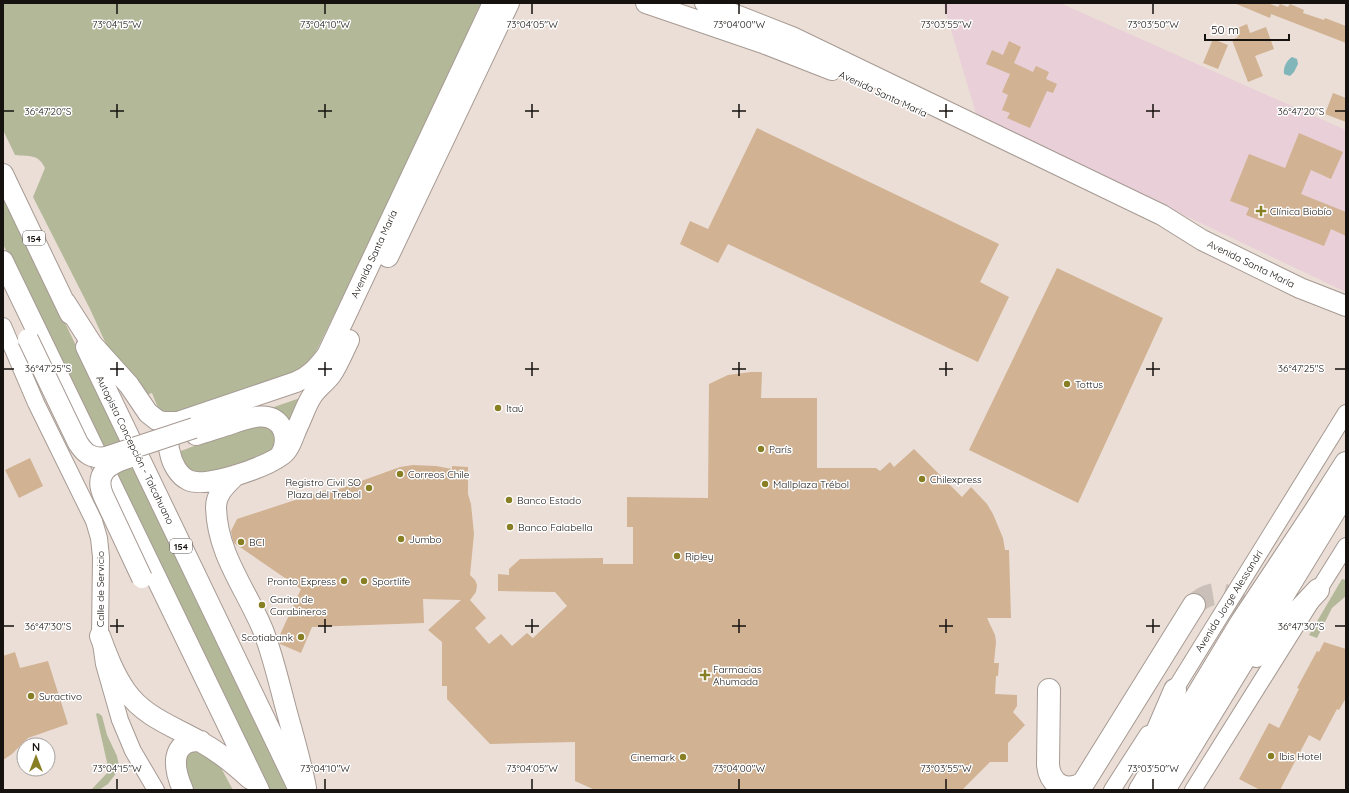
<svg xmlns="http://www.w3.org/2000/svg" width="1349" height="793" font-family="Quicksand,sans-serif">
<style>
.medical{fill:#e9cfd7}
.green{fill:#b3b899}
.water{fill:#80b5ba}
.building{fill:#d1b292}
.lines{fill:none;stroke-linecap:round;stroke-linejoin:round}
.highway-tunnel{stroke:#cbbfb9;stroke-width:22;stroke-dasharray:22 11;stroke-linecap:butt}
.minor-casing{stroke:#a69a93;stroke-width:18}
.major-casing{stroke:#a69a93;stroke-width:22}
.highway-casing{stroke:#a69a93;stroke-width:24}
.minor{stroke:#fff;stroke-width:16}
.major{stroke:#fff;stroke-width:20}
.highway{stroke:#fff;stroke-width:22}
.major-bridge-casing{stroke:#a69a93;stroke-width:22;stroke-linecap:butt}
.major-bridge{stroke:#fff;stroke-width:20}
.ticks{fill:none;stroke:#16120f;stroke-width:1.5}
.poi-dot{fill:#887e24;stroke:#fff;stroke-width:1.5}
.labels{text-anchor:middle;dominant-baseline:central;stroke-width:3;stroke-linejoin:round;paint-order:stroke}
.shield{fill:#fff;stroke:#5c5957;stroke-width:1}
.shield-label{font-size:9px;font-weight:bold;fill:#16120f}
.street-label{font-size:10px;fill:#16120f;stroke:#fff}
.poi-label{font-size:10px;fill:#16120f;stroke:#fff;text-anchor:start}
.ticks-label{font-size:10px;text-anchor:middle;fill:#16120f;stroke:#fff;stroke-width:3;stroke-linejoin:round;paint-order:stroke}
</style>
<rect width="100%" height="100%" fill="#ebded7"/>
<path class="medical" d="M943,3H1060L1346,130V292L977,117Z"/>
<path class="green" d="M3,3H481L394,192L307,370L163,421L152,393L143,396L112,357L90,309L33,197L45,168C38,153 29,157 15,155L3,130Z
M3,193L111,419L291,790H266L3,244Z
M306,396L290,434L268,409Z
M257,422L274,426L276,444L269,454L195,478L173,454Z
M1342,579L1346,580V596L1332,608L1317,638L1309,635Z
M98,713L102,716L107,735L117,756L119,765L117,772L108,784L99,790H91L109,771L96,714Z
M200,749L220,766L233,790H192L180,763L185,754Z"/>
<path class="water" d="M1292,57L1297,59L1298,64L1294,72L1290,76L1284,74C1283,67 1287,60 1292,57Z"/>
<path class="building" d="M1234,3H1267L1278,7L1280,4L1288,7L1290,4L1304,10L1303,13L1324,20L1325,18L1346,26V43L1271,14L1270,18Z
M1247,24L1250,33L1266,27L1274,49L1255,56L1263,76L1248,82L1232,40L1238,37L1235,29Z
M1213,39L1228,45L1218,69L1203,63Z
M1009,41L1021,47L1014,63L1033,72L1036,66L1049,72L1046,79L1057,84L1053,93L1047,91L1030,128L1007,118L1010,113L1002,110L1008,95L1002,92L1010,74L986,64L992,50L1003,55Z
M1333,93L1346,98V122L1325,114Z
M757,128L999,244L980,282L1009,297L978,362L728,244L718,263L680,244L690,221L708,229Z
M1299,133L1343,152L1331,179L1311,170L1301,194L1346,212V236L1331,229L1324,246L1246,215L1249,208L1230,201L1249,154L1285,168Z
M1057,268L1163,318L1078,503L969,450Z
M751,372H762L761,398H817V468H876L880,471L890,462L894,467L914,449L962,497L971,487L987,504L993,514L1003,538L1005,550H1009L1011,618H987L995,635L996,642L994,663H999L998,676H996L995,694L1017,695V706L1013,712L1025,725L1008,743V762H990L962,790H595L575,781V742L490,744L447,699V686H442V642L428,630L461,600L423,599L424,623L312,627L301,653L280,644L278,639L301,589L234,543L232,537L231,531L237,519L326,490L328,493L400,467L413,465L436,466L452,469V466L468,467V494L471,504L474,534L470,575L475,580L477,585L476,592L470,600L486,618L475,628L489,644L501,634L512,646L527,633L533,638L567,606L555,592L498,591V574L509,575V569L520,559L603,558V564H633V527H627V497L708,498L709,384L728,375Z
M30,458L43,486L19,498L5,470Z
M1324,642L1346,649V698L1339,710L1337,709L1320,741L1309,735L1280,790H1260L1239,779L1269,723L1279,728L1299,689L1297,688L1317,651L1319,652Z
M15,652L20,668L48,661L68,724L28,738L12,754L3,760V656Z"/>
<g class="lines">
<path class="highway-tunnel" d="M1194,605C1218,580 1252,601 1244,634"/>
<g class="minor-casing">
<path id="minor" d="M3,326L36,403L94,521L99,538L101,557L100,636L104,664L120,720L133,751L156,790
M1169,699L1346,413
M1112,790L1148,734
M1193,790L1346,546"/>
</g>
<g class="major-casing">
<path id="major" d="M646,3L763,43L832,70
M705,3L792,37L1162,215L1202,240L1300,288L1346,306
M3,174L70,314
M388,257L509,3
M3,261L259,790
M65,302L92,344L129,385L148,413L157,420L164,422H178L296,382C310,376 318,367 327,355L493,3
M86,347L299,790
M178,422C169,431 166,441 170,453C172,463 178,475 188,480C206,489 266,467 282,455C290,449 293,437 297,428C302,418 306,405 312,396C317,388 325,383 331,375C338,365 343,352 349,340
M196,435C207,432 217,428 228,425C245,419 273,407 283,430C286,438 285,447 281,454
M236,475C227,484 216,493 216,507C217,554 246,589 263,630C273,656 279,683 286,709C293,735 301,761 306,788
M100,636C107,655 114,674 126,691C144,717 175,727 201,742C219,752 235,765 250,779
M183,790C174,770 168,740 201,741"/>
</g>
<g class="highway-casing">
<path id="highway" d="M1256,656L1318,590
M1049,690L1048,765C1050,784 1065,793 1082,784
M1144,762L1175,690
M1079,790L1194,605
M1140,790L1241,623L1314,513L1346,463
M1164,790L1346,492"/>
</g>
<use href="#minor" class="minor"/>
<use href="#major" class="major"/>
<use href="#highway" class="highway"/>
<g class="major-bridge-casing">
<path id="major-bridge" d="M28,339L78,443C85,454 92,459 106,457L194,428
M128,458C109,464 94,473 103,495L142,578"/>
</g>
<use href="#major-bridge" class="major-bridge"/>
</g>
<path class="ticks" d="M117,4V14M325,4V14M532,4V14M739,4V14M946,4V14M1153,4V14M117,104V118M325,104V118M532,104V118M739,104V118M946,104V118M1153,104V118M4,111H14M110,111H124M318,111H332M525,111H539M732,111H746M939,111H953M1146,111H1160M1335,111H1345M117,362V376M325,362V376M532,362V376M739,362V376M946,362V376M1153,362V376M4,369H14M110,369H124M318,369H332M525,369H539M732,369H746M939,369H953M1146,369H1160M1335,369H1345M117,619V633M325,619V633M532,619V633M739,619V633M946,619V633M1153,619V633M4,626H14M110,626H124M318,626H332M525,626H539M732,626H746M939,626H953M1146,626H1160M1335,626H1345M117,779V789M325,779V789M532,779V789M739,779V789M946,779V789M1153,779V789"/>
<g class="poi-dot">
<path d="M1259 205h4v4h4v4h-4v4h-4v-4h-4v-4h4z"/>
<circle cx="1067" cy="384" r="4"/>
<circle cx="498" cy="408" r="4"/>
<circle cx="761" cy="449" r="4"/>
<circle cx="400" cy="474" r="4"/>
<circle cx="922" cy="479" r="4"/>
<circle cx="765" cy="484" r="4"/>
<circle cx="369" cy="488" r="4"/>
<circle cx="509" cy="500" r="4"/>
<circle cx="510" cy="527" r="4"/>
<circle cx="401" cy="539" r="4"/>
<circle cx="241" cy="542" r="4"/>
<circle cx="677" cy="556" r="4"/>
<circle cx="344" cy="581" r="4"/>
<circle cx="364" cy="581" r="4"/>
<circle cx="262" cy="605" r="4"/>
<circle cx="301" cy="637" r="4"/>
<path d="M703 669h4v4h4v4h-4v4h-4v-4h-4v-4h4z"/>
<circle cx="31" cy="696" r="4"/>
<circle cx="1271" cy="756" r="4"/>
<circle cx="683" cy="757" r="4"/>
</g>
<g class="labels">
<g class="shield">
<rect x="23" y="231" width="22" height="14" rx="3"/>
<rect x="170" y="539" width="22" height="14" rx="3"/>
</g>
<g class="shield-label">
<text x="34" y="238">154</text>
<text x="181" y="546">154</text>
</g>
<g class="street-label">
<text transform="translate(883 94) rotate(25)">Avenida Santa María</text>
<text transform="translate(374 254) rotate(-65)">Avenida Santa María</text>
<text transform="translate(1251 264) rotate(26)">Avenida Santa María</text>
<text transform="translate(135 450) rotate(64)">Autopista Concepción - Talcahuano</text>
<text transform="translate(100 589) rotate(-90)">Calle de Servicio</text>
<text transform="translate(1229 601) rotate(-58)">Avenida Jorge Alessandri</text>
</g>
<g class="poi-label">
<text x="1270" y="211">Clínica Biobío</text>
<text x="1075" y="384">Tottus</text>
<text x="506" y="408">Itaú</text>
<text x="769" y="449">París</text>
<text x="408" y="474">Correos Chile</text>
<text x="930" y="479">Chilexpress</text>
<text x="361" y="482" text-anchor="end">Registro Civil SO<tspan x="361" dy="12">Plaza del Trebol</tspan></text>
<text x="773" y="484">Mallplaza Trébol</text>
<text x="517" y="500">Banco Estado</text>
<text x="518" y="527">Banco Falabella</text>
<text x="409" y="539">Jumbo</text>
<text x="249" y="542">BCI</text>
<text x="685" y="556">Ripley</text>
<text x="336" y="581" text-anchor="end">Pronto Express</text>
<text x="372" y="581">Sportlife</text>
<text x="270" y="599">Garita de<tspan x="270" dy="12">Carabineros</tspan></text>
<text x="293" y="637" text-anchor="end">Scotiabank</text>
<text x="713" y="669">Farmacias<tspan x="713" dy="12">Ahumada</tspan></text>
<text x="39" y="696">Suractivo</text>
<text x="1279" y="756">Ibis Hotel</text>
<text x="675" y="757" text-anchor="end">Cinemark</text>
</g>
</g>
<g class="ticks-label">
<text x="117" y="28">73°04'15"W</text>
<text x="325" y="28">73°04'10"W</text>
<text x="532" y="28">73°04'05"W</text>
<text x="739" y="28">73°04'00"W</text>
<text x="946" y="28">73°03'55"W</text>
<text x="1153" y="28">73°03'50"W</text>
<text x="48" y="115">36°47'20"S</text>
<text x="1301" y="115">36°47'20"S</text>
<text x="48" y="372">36°47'25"S</text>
<text x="1301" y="372">36°47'25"S</text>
<text x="48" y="630">36°47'30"S</text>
<text x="1301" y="630">36°47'30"S</text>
<text x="117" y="772">73°04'15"W</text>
<text x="325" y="772">73°04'10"W</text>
<text x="532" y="772">73°04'05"W</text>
<text x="739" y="772">73°04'00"W</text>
<text x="946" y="772">73°03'55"W</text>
<text x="1153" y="772">73°03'50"W</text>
</g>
<rect width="1349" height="793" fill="none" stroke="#16120f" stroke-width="8"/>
<g transform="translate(36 757)"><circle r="19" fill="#ffffff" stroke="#a2a09f"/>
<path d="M0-3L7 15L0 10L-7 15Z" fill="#887e24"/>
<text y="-6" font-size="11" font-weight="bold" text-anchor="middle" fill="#16120f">N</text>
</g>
<path d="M1205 34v6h84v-6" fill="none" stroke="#16120f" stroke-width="2"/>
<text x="1211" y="34" font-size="12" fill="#16120f" stroke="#ffffff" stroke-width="3" paint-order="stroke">50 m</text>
</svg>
